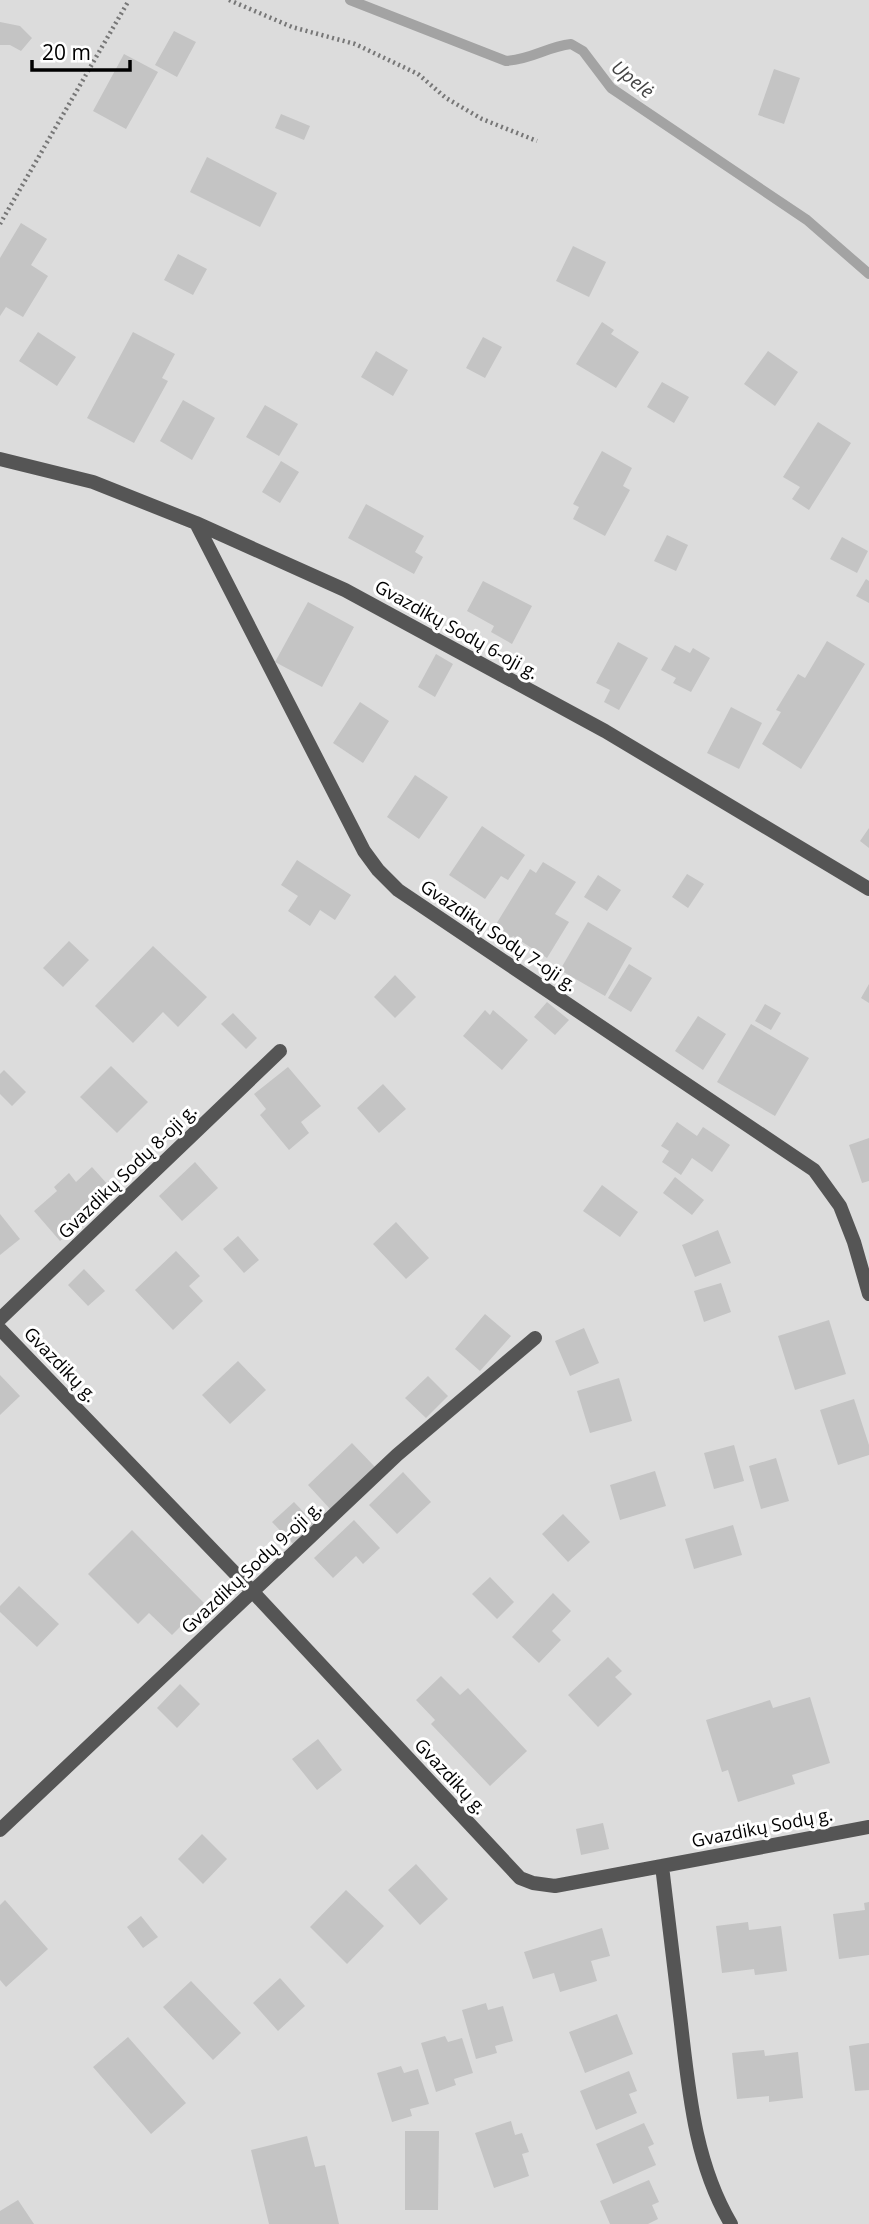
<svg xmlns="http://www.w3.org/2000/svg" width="869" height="2224" font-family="'Open Sans',sans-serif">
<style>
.green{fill:#dcdcdc}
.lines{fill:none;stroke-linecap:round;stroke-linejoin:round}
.stream{stroke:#a3a3a3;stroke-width:10}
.building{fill:#c4c4c4}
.path{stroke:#777;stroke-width:4.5;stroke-dasharray:2 3.5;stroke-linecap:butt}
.street{stroke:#555;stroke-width:14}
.labels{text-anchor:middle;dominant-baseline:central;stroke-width:6;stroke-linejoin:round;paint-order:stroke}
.street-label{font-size:18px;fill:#000;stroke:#fff}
.water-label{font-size:19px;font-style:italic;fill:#444;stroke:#fff}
</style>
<rect width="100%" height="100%" fill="#fff"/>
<path class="green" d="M0,0H869V2224H0Z"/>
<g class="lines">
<path class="stream" d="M350,0L506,61C533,59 546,47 571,44L583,51L611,88L807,220L869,274"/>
</g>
<path class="building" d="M0,22L20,26L32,38L21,51L10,45H0Z
M174,31L196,42L177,77L155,65Z
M124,54L158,72L126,129L93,111Z
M774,69L800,78L784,124L758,115Z
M281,114L310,126L304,140L275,128Z
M207,157L277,193L260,227L190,192Z
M21,223L47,239L31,265L48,276L23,317L6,307L0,316V258Z
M573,246L606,262L589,297L556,281Z
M178,254L207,269L193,295L164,280Z
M602,322L614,330L611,334L639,352L616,388L576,364Z
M38,332L76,357L57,386L19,361Z
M133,332L175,354L162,378L168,381L134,443L87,418Z
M483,337L502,347L485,378L466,368Z
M376,351L408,370L393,396L361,377Z
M768,351L798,372L775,406L744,384Z
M662,382L689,397L674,423L647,407Z
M183,400L215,418L192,460L160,441Z
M265,405L298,424L279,456L246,437Z
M818,422L851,443L809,510L792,499L800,487L783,477Z
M602,451L632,468L623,486L630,490L605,536L573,519L579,507L573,504Z
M281,461L299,472L280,503L262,492Z
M366,504L424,536L415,552L423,557L414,574L348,538Z
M667,535L688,545L676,571L654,561Z
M842,537L868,551L857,573L830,559Z
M866,579L869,581V603L856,596Z
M483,581L532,606L512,644L491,632L494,626L467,611Z
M308,602L354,627L322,687L275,662Z
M827,641L865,664L801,769L762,744L781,712L776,710L798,674L805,678Z
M618,642L648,658L619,710L604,702L610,690L596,683Z
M675,645L690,653L693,648L710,658L691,692L673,683L676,678L661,670Z
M436,654L453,664L435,697L418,687Z
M360,702L389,721L363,763L333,743Z
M731,707L762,723L739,769L707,753Z
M415,775L448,797L419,839L387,817Z
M482,826L525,855L508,880L501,876L485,899L449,875Z
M869,828V848L860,841Z
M297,860L351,895L335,920L320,910L310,926L288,911L298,896L281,885Z
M543,862L576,882L555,914L569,922L547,958L513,936L507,945L490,934L530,869L536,873Z
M687,874L704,884L688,908L672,897Z
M598,875L621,890L607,911L584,897Z
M588,922L632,948L605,996L560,970Z
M69,941L89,960L63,987L43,968Z
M153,946L207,997L178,1027L163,1012L133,1043L95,1006Z
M629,964L652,978L631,1012L608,998Z
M395,975L416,997L395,1018L374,997Z
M869,984V1003L861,998Z
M547,1002L569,1020L555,1035L534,1017Z
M765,1004L781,1013L771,1030L755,1021Z
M485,1010L490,1015L493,1010L528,1040L502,1070L463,1036Z
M233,1013L257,1038L246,1049L221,1024Z
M698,1016L726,1034L703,1070L675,1051Z
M751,1024L809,1058L775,1116L717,1082Z
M111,1066L148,1102L117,1133L80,1097Z
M288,1067L321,1106L301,1122L309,1133L289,1150L260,1115L266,1109L254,1094Z
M4,1070L26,1092L12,1106L0,1094V1074Z
M383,1084L406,1109L379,1133L357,1108Z
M677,1122L697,1136L703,1127L730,1145L712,1172L692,1158L681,1175L662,1162L669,1151L661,1146Z
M869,1138V1181L862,1183L849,1145Z
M195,1162L218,1188L182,1221L159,1196Z
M92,1167L109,1186L95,1198L100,1205L60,1241L34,1211L57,1191L54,1187L69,1173L76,1182Z
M675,1177L704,1200L692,1215L663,1193Z
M602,1185L638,1212L620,1237L583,1211Z
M0,1214L20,1239L0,1255Z
M396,1222L429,1258L406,1279L373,1244Z
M718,1230L731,1263L695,1277L682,1245Z
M238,1236L259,1260L244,1273L223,1249Z
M176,1251L200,1276L189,1286L203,1301L173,1330L135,1290Z
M84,1269L105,1291L88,1306L68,1285Z
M721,1283L731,1312L704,1322L694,1291Z
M485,1314L511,1336L480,1371L455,1349Z
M829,1320L846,1374L795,1390L778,1336Z
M584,1328L599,1363L570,1376L555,1341Z
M238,1361L266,1390L230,1424L202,1395Z
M0,1375L20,1396L0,1415Z
M428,1376L448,1396L426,1418L405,1398Z
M619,1378L632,1421L590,1433L577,1391Z
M854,1399L869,1445V1455L838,1465L820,1410Z
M352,1443L375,1467L331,1510L308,1485Z
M734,1445L744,1481L714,1489L704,1453Z
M776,1458L789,1501L761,1509L749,1466Z
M655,1471L666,1506L620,1520L610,1485Z
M403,1472L431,1502L397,1534L369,1505Z
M294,1502L316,1525L294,1545L272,1522Z
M563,1514L590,1542L568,1562L542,1534Z
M354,1520L380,1548L363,1564L356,1556L333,1578L314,1558Z
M733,1525L742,1555L694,1569L685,1539Z
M132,1530L204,1603L172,1635L149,1613L138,1624L88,1574Z
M490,1577L514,1602L497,1619L472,1594Z
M19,1586L59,1624L37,1647L0,1612V1606Z
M553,1593L571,1611L552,1631L561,1640L539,1663L512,1637Z
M608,1657L622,1671L615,1677L632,1694L598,1727L568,1695Z
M441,1676L460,1695L468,1688L527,1751L490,1786L431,1724L435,1720L416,1700Z
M180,1684L200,1704L177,1728L157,1708Z
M810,1697L830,1763L792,1775L795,1784L738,1802L728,1770L722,1772L706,1720L770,1700L773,1708Z
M318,1739L342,1770L317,1790L292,1759Z
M603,1823L609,1849L581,1855L576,1829Z
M202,1834L227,1859L203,1884L178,1859Z
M416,1864L448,1899L420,1925L388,1890Z
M346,1890L384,1926L347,1964L310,1927Z
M5,1900L48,1949L6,1987L0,1980V1905Z
M869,1902V1955L839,1959L833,1914L865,1910L864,1903Z
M141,1916L158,1937L143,1948L127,1927Z
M748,1922L749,1930L781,1926L787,1971L755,1975L754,1969L722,1973L716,1926Z
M602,1928L610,1956L591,1961L597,1981L560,1992L554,1973L533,1979L524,1952Z
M280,1978L305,2006L278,2031L253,2003Z
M191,1981L241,2033L213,2060L163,2007Z
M486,2003L488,2010L503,2006L513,2041L495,2046L497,2053L476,2059L462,2010Z
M617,2014L633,2054L585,2073L569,2032Z
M445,2036L448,2042L462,2038L473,2073L454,2079L456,2085L436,2092L421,2043Z
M128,2037L186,2103L151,2134L93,2067Z
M869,2043V2090L855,2091L849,2046Z
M764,2050L765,2056L798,2052L803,2098L769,2102V2096L737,2099L732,2053Z
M401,2066L404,2073L418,2069L429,2104L410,2109L412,2116L392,2122L377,2073Z
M629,2071L637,2091L629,2094L637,2113L596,2130L580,2091Z
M511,2121L515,2135L522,2133L529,2152L522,2154L529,2176L494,2188L475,2133Z
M644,2123L654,2144L648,2147L656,2165L613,2184L596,2144Z
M405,2131H439L438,2210H405Z
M307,2136L315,2167L325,2165L339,2224H269L251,2150Z
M649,2180L659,2202L652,2205L658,2219L648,2224H610L600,2201Z
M18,2200L34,2224H0V2211Z"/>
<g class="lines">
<path class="path" d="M229,0L292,27L355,44L418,74L446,98L482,119L537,141
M0,224L129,0"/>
<path class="street" d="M0,459L93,482L196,523L345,590L605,731L869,889
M196,523L364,851L378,870L398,890L814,1170L840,1206L854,1242L869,1294
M0,1319L280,1051
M0,1329L253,1592L520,1878L533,1883L555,1886L662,1866C668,1919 675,1971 681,2024C689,2093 695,2163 731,2224
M0,1830L397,1455L535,1338
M662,1866L869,1827"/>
</g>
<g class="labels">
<g class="street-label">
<text transform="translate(457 629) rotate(29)">Gvazdikų Sodų 6-oji g.</text>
<text transform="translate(499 935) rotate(34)">Gvazdikų Sodų 7-oji g.</text>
<text transform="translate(127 1171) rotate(-44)">Gvazdikų Sodų 8-oji g.</text>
<text transform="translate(61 1364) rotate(46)">Gvazdikų g.</text>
<text transform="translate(251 1567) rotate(-43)">Gvazdikų Sodų 9-oji g.</text>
<text transform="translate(451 1776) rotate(47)">Gvazdikų g.</text>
<text transform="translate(762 1827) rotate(-11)">Gvazdikų Sodų g.</text>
</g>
<g class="water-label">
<text transform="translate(633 79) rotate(39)">Upelė</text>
</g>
</g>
<path d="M32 60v10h98v-10" fill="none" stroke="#000000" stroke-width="3.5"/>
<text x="42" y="60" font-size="21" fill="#000000" stroke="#ffffff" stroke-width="5" paint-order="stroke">20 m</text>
</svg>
